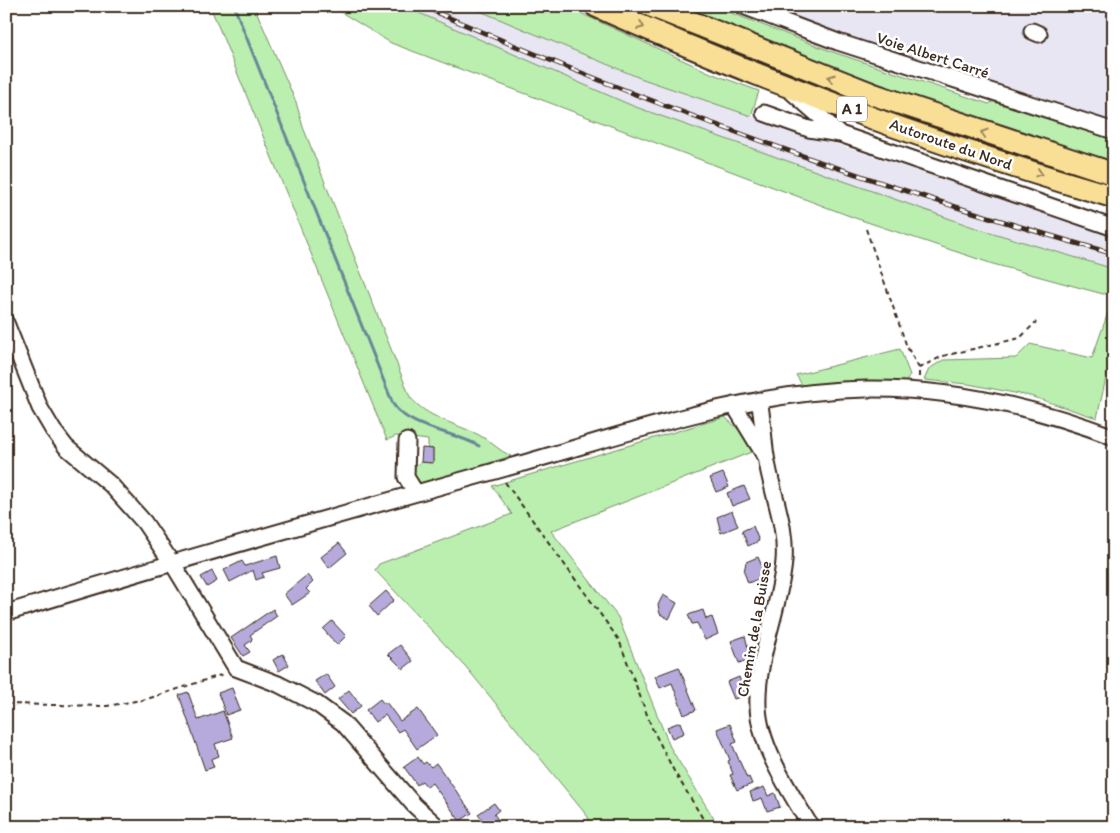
<svg xmlns="http://www.w3.org/2000/svg" width="1120" height="833" font-family="Itim,sans-serif">
<style>
.built{fill:#e9e6f4}
.green{fill:#baefb0;stroke:#7a8c67}
.lines{fill:none;stroke-linecap:round;stroke-linejoin:round}
.stream{stroke:#688797;stroke-width:3}
.building{fill:#b5aadb;stroke:#3b2a1e}
.minor-casing{stroke:#3b2a1e;stroke-width:19}
.highway-casing{stroke:#3b2a1e;stroke-width:25}
.path{stroke:#3b2a1e;stroke-width:2;stroke-dasharray:5 4;stroke-linecap:butt}
.minor{stroke:#fff;stroke-width:15}
.highway{stroke:#f9df96;stroke-width:21}
.rail-casing{stroke:#3b2a1e;stroke-width:5}
.rail{stroke:#fff;stroke-width:3;stroke-dasharray:9;stroke-linecap:butt}
.oneway{stroke:#9a845a}
.labels{text-anchor:middle;dominant-baseline:central;stroke-width:5;stroke-linejoin:round;paint-order:stroke}
.shield{fill:#fff;stroke:#766a62;stroke-width:1}
.shield-label{font-size:15px;font-weight:bold;fill:#3b2a1e}
.street-label{font-size:16px;fill:#3b2a1e;stroke:#fff}
</style>
<rect width="100%" height="100%" fill="#fff"/>
<filter id="ink" filterUnits="userSpaceOnUse"><feTurbulence type="fractalNoise" baseFrequency=".02" numOctaves="2"/><feDisplacementMap in="SourceGraphic" scale="10" xChannelSelector="R" yChannelSelector="G"/><feConvolveMatrix kernelMatrix="1 2 1 2 8 2 1 2 1" color-interpolation-filters="sRGB"/></filter>
<g filter="url(#ink)">
<path class="built" d="M367,6H468L640,78L1114,237V278L871,203Z
M771,6H1114V124L835,34Z"/>
<path class="green" d="M210,6H254L296,102L303,127L410,397C427,418 455,423 479,435C491,441 499,451 511,456L424,484L413,479L412,468L421,462L433,463V449L428,448V440L396,436L387,440Z
M331,6H403L633,106L973,227L1114,269V293L1103,294L993,264L855,218L391,43Z
M468,6H565L713,74L759,91L751,116L640,78Z
M684,6H713L833,52L989,104L997,99L1114,138V161C968,118 824,66 684,6Z
M1114,303V342L1097,418L1030,396L968,384L924,380L929,369L943,360L1016,358L1030,344L1092,358L1110,307Z
M900,349L910,375L905,384L804,388L796,375Z
M725,417L741,432L754,451L551,531L618,617L670,747L719,827H591L588,817L466,667L375,570L379,564L512,514L492,486Z"/>
<g class="lines">
<path class="stream" d="M234,6L393,404C409,429 454,431 479,446"/>
</g>
<path class="building" d="M422,448L433,449V463L421,462Z
M723,473L729,487L716,492L710,478Z
M744,486L750,499L732,506L727,493Z
M732,511L738,526L721,533L717,517Z
M753,526L759,541L748,546L742,531Z
M339,543L347,553L329,568L321,557Z
M277,556L280,568L262,573L264,577L256,580L253,570L230,582L224,570L242,561L245,566Z
M758,557L766,576L748,583L744,572L746,562Z
M212,571L217,581L207,587L201,577Z
M307,575L313,582L306,589L310,593L292,605L284,594Z
M386,591L394,600L377,616L369,606Z
M663,595L677,603L669,619L660,614L658,605Z
M273,609L277,616L250,635L252,638L251,641L245,645L250,652L243,656L231,638Z
M703,610L706,619L712,617L718,634L705,640L697,623L692,624L688,615Z
M332,621L346,636L337,645L323,629Z
M745,636L751,659L739,663L731,641Z
M400,645L413,661L403,669L388,654Z
M283,654L289,665L279,671L273,660Z
M679,667L696,710L684,715L672,683L660,688L655,676Z
M326,674L335,687L325,695L315,681Z
M739,677L746,695L734,699L727,682Z
M232,688L240,710L226,715L218,693Z
M349,690L361,706L351,714L338,699Z
M188,692L198,720L223,711L233,738L215,744L219,756L211,759L214,767L205,770L179,695Z
M380,699L384,704L386,702L400,721L418,709L437,735L417,749L403,729L398,732L385,715L375,722L366,710Z
M680,722L684,733L672,738L667,727Z
M730,724L737,742L732,744L747,778L749,777L752,784L737,790L730,775L733,774L728,761L730,760L717,729Z
M418,757L423,764L426,762L431,767L436,763L472,813L460,821L432,783L427,787L422,781L417,785L404,767Z
M764,787L768,796L775,793L780,807L767,811L762,798L753,801L750,792Z
M494,803L499,810L494,814L503,827H488L478,814Z"/>
<g class="lines">
<g class="minor-casing">
<path id="minor" d="M743,6L838,42L1114,131
M1032,31L1039,34
M792,92L840,134
M764,113L809,129L840,134L1114,228
M6,323L40,408L53,430L66,447L111,485L144,522L176,569L236,668L278,684L317,704L343,723L414,805L438,827
M759,400C763,419 763,437 766,456C771,492 787,524 784,561C780,610 756,657 758,706C759,747 791,793 811,827
M734,405L765,456
M407,441L406,477L416,493
M6,613C177,560 348,512 520,464C633,432 748,391 867,389C952,388 1035,407 1114,437"/>
</g>
<g class="highway-casing">
<path id="highway" d="M596,6C763,81 938,146 1114,197
M651,6L875,95L1114,174"/>
</g>
<path class="path" d="M866,229L907,347L919,368V380
M919,368L943,356L1020,338L1036,322
M505,482L619,640L652,728L674,771L708,827
M6,704L107,706L147,699L224,674"/>
<use href="#minor" class="minor"/>
<use href="#highway" class="highway"/>
<g class="rail-casing">
<path id="rail" d="M422,6C645,104 879,188 1114,254"/>
</g>
<use href="#rail" class="rail"/>
</g>
<defs><path id="oneway-chevron" d="M-2-3.5L2.5 0L-2 3.5" fill="none" stroke-width="1.6" stroke-linecap="round" stroke-linejoin="round" transform="scale(1.25)"/></defs>
<g class="oneway">
<use href="#oneway-chevron" transform="translate(641 26) rotate(23)"/>
<use href="#oneway-chevron" transform="translate(831 78) rotate(-159)"/>
<use href="#oneway-chevron" transform="translate(984 133) rotate(-162)"/>
<use href="#oneway-chevron" transform="translate(1039 173) rotate(18)"/>
</g>
</g>
<g class="labels">
<rect class="shield" x="837" y="96.5" width="30" height="25" rx="4"/>
<g class="shield-label">
<text x="852" y="109">A 1</text>
</g>
<g class="street-label">
<text transform="translate(933 55) rotate(18)">Voie Albert Carré</text>
<text transform="translate(951 144) rotate(19)">Autoroute du Nord</text>
<text transform="translate(754 629) rotate(-80)">Chemin de la Buisse</text>
</g>
</g>
<rect width="1120" height="833" fill="none" stroke="#fff" stroke-width="25"/>
<rect x="12" y="12" width="1095" height="808" fill="none" stroke="#3b2a1e" stroke-width="2" filter="url(#ink)"/>
</svg>
